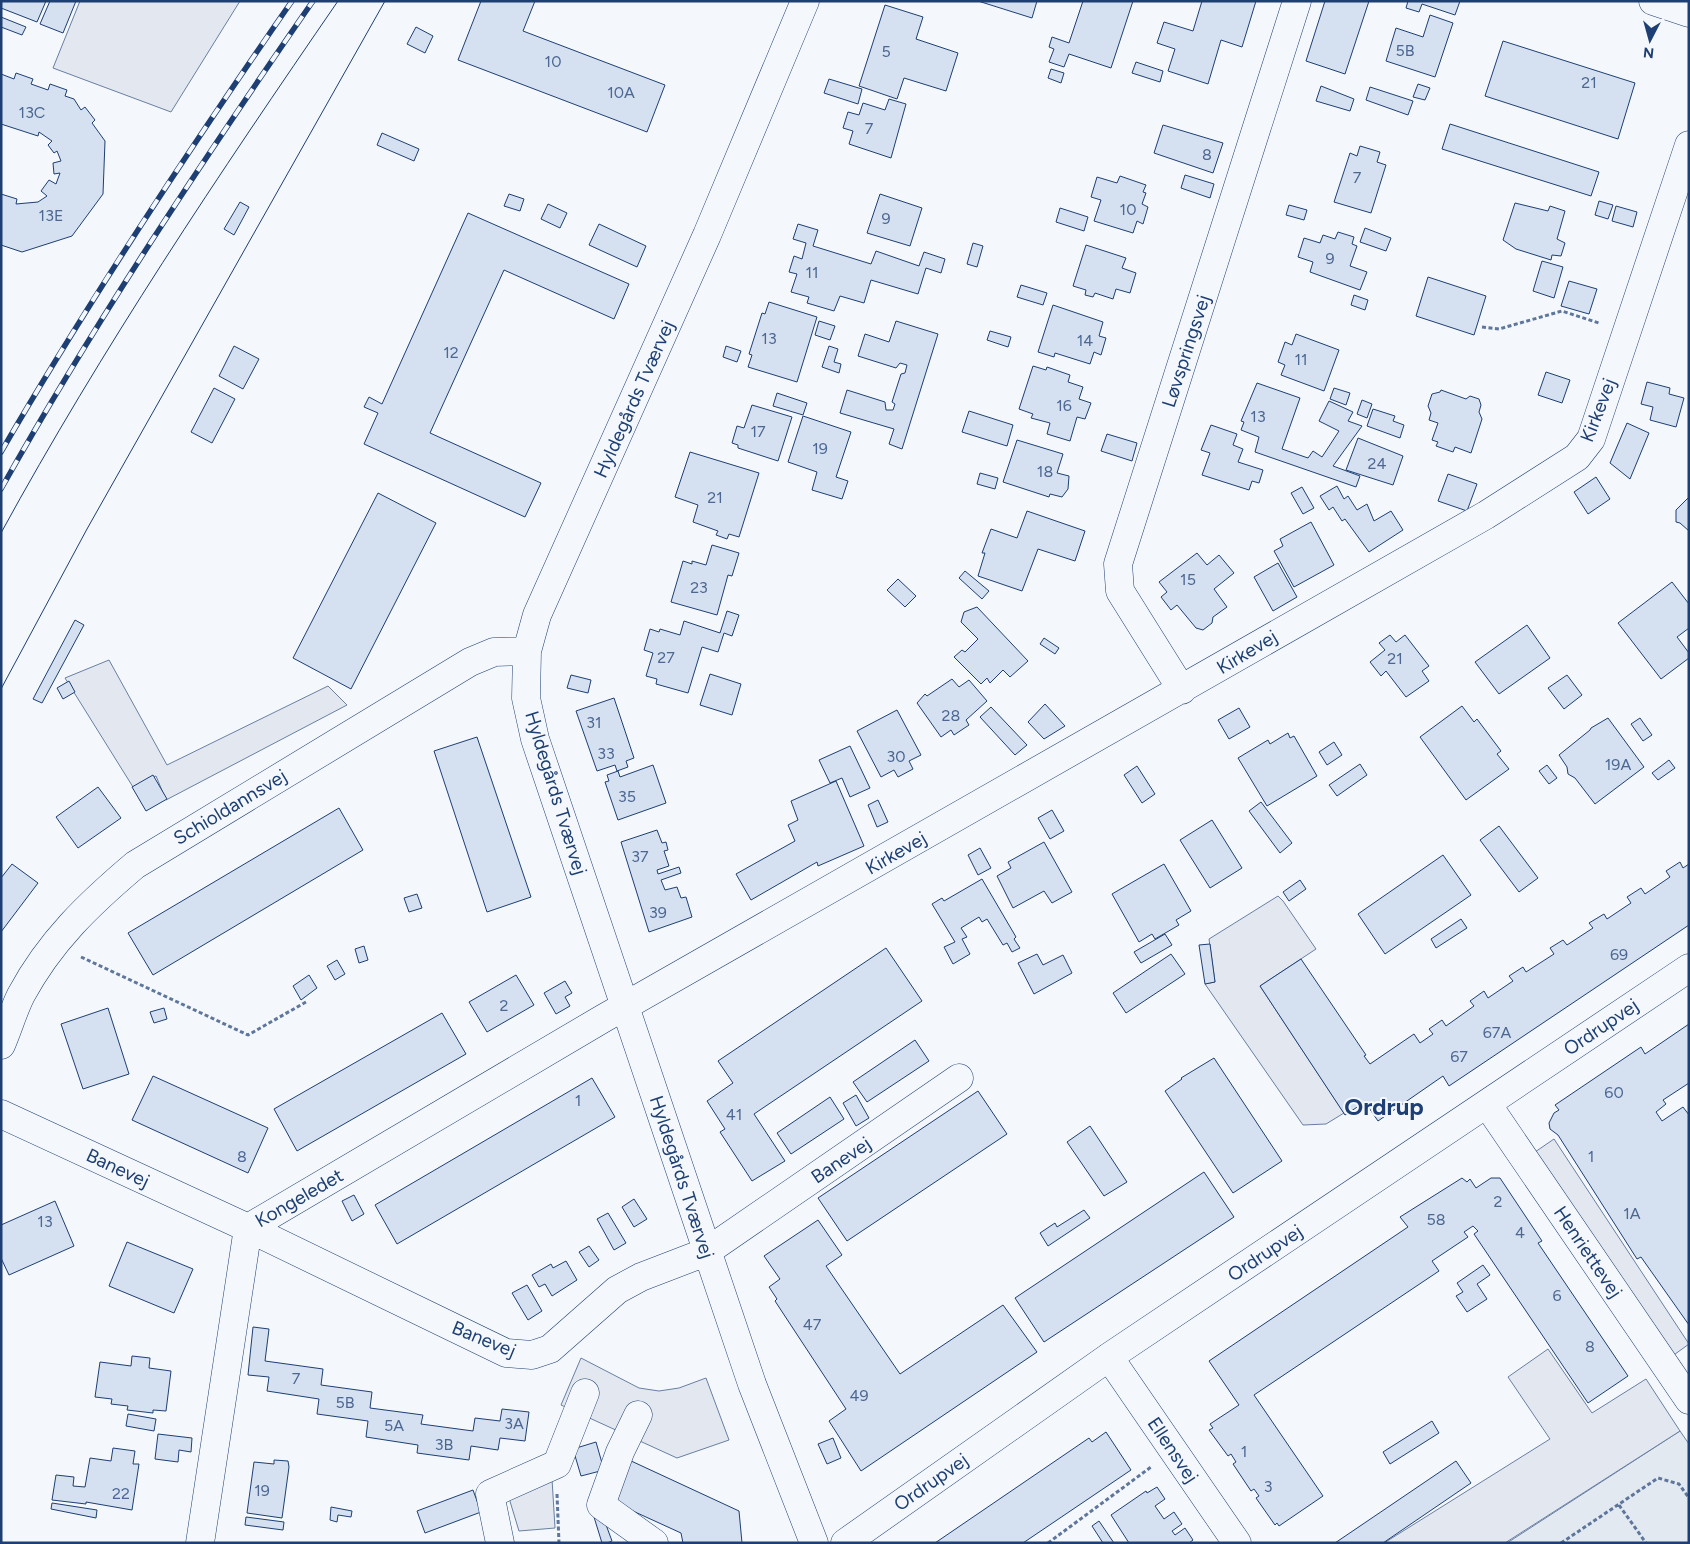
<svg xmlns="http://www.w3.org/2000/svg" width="1690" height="1544" font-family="Figtree,sans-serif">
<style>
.green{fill:#e3e9f0;stroke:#687fa3}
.parking{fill:#e3e8f0;stroke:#687fa3}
.building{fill:#d5e0f0;stroke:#1d3f73}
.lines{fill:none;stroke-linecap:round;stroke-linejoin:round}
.minor-casing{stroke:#1d3f73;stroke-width:29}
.path{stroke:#5e769c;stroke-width:3;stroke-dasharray:4 2.5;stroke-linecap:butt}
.minor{stroke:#f4f7fb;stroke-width:28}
.tram{stroke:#1d3f73;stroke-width:1}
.rail-casing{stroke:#1d3f73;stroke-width:5.5}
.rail{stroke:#f4f7fb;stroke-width:4;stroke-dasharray:11;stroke-linecap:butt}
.labels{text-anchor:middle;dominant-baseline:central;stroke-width:4;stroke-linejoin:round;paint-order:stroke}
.number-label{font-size:16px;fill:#4b6792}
.street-label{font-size:19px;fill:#1d3f73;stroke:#f4f7fb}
.district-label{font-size:24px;font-weight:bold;fill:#1d3f73;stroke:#f4f7fb}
</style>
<rect width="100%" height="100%" fill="#f4f7fb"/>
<path class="green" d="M1680,1431L1689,1444V1543H1507Z"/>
<path class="parking" d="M80,1H240L171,112L53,68Z
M109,660L167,765L328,686L347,705L166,800L156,776L133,787L65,678Z
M1278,896L1283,901L1316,949L1260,986L1344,1113L1326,1124L1303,1125L1205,984L1215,982L1209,939Z
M1554,1139L1689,1344L1671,1357L1535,1152Z
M1548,1349L1592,1413L1646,1379L1680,1431L1505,1543H1384L1550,1439L1508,1377Z
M581,1358L639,1388L659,1391L679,1388L706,1378L729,1440L677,1458L561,1405Z
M552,1479L555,1528L519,1531L509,1498Z"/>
<path class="building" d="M1,1H46L37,22L1,8Z
M50,1H76L63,33L40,24Z
M481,1H535L523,31L665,85L647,132L458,60Z
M978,1H1037L1032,18Z
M1083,1H1133L1111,68L1069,54L1064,67L1049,62L1054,49L1049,47L1052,37L1069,43Z
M1202,1H1256L1242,47L1221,40L1208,84L1168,71L1175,49L1157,43L1164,22L1193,31Z
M1325,1H1369L1345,74L1306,61Z
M1408,1H1460L1455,15L1422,4L1419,12L1406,8Z
M885,5L923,17L916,39L958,53L946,91L904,78L897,99L859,86Z
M1430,15L1453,23L1435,77L1386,61L1396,28L1423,37Z
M1,17L26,27L22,35L1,27Z
M416,27L433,36L425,53L407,44Z
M1503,41L1635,83L1618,139L1485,96Z
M1136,62L1163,71L1160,82L1132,73Z
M1051,69L1064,73L1061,83L1048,78Z
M16,73L33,79L31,84L48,90L50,84L67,90L65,96L74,99L81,110L85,107L95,120L92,123L105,141L103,194L72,236L22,252L1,245V194L17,199L16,204L38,202L47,196L41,191L49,180L56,184L60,173L54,174L53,163L61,161L57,151L54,153L48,145L52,141L39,132L38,136L1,124V74L14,79Z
M829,79L862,89L858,104L824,93Z
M1418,84L1430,88L1425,100L1413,97Z
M1321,86L1354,99L1350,111L1316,101Z
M1370,87L1413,101L1408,115L1366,100Z
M889,99L906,104L891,158L849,144L853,131L843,128L848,112L859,115L863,103L885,110Z
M1450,124L1599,172L1591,196L1442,149Z
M1163,125L1223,143L1213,173L1154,153Z
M382,133L419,149L414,161L377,145Z
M1360,146L1380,152L1377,162L1386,165L1371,213L1334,202L1350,153L1357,156Z
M1185,175L1214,184L1210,198L1181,188Z
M1120,176L1146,185L1143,192L1146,193L1142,204L1148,207L1143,224L1137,221L1133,233L1094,221L1101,200L1091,197L1097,177L1117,183Z
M509,194L524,199L520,211L504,206Z
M880,194L922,208L910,246L867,233Z
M1599,201L1613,205L1608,219L1595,215Z
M240,202L249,207L234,235L224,229Z
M1515,203L1548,211L1550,206L1565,211L1557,239L1565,243L1561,256L1552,255L1551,260L1516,249L1503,240Z
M548,204L567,213L560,228L541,219Z
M1289,205L1307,210L1304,220L1286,215Z
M1616,206L1637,212L1633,227L1612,221Z
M1060,208L1088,217L1084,231L1056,222Z
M468,213L629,284L614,319L504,270L430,433L541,483L525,517L364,444L378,413L364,407L369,397L382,404Z
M599,224L646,246L637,267L589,245Z
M798,224L818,230L813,246L871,264L876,251L919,266L924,252L945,259L941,273L926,268L918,294L871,280L864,303L840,296L834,311L807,303L809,297L791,292L797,274L789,272L794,256L802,259L806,243L793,239Z
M1365,228L1391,238L1386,251L1360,242Z
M1338,232L1354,237L1352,244L1357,246L1350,266L1367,272L1360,290L1310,272L1313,262L1298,257L1304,238L1320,243L1323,235L1335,239Z
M973,243L983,246L977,267L967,264Z
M1086,245L1126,258L1122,268L1136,273L1130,293L1116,289L1113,299L1095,293L1093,297L1085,295L1086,290L1073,286Z
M1542,261L1563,267L1554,298L1533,291Z
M1428,277L1486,296L1474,335L1416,316Z
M1569,281L1597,289L1589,314L1561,306Z
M1021,285L1047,293L1043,305L1017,297Z
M1354,295L1368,300L1365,310L1351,305Z
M769,302L817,317L797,382L748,367L752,355L749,354L762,313L765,314Z
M1053,305L1103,322L1099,336L1106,338L1101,355L1094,352L1090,364L1055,353L1054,357L1038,352Z
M819,321L835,326L830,340L815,335Z
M896,321L938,334L902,449L889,444L894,429L840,413L847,390L885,402L886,410H893L895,404L892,402L901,374L905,373L907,365L900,363L896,368L858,356L865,334L889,342Z
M990,331L1011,337L1008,347L987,340Z
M1296,334L1339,350L1324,391L1281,375L1285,365L1278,362L1285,342L1292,345Z
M234,346L259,359L243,389L219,376Z
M726,346L741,351L737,362L723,357Z
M829,346L838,349L834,362L841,364L839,373L822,367Z
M1033,366L1046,370L1047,367L1070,375L1068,382L1083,387L1079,399L1091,403L1085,419L1077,417L1070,441L1047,434L1050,423L1031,418L1033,414L1019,409Z
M1546,372L1570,380L1562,403L1538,395Z
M1647,382L1670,388L1669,394L1684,398L1676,427L1650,420L1653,407L1641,404Z
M1257,383L1300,398L1282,449L1308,458L1313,451L1322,457L1339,431L1319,421L1329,401L1353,412L1348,421L1362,426L1333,466L1360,476L1356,487L1255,452L1259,437L1241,430L1244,422L1241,421Z
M214,388L235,399L212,443L191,432Z
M1334,388L1350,393L1346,405L1330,399Z
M1441,390L1466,399L1470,396L1479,399L1481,405L1479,412L1482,419L1471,453L1455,447L1453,452L1436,446L1438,442L1432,440L1438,423L1429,420L1431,413L1428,406L1432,394L1440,392Z
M777,393L807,403L803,415L773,406Z
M1362,400L1372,404L1367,418L1357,414Z
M752,405L792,417L778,461L738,448V445L732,443L737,426L744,428Z
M1373,409L1395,416L1393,421L1404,425L1400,438L1367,426Z
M969,411L1013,425L1007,446L962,432Z
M803,416L851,432L836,477L848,481L842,499L812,490L817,472L788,462Z
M1627,423L1649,433L1630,479L1610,463Z
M1211,425L1237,434L1233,445L1243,449L1238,462L1263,470L1259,483L1252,481L1249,490L1202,475L1210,453L1201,450Z
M1107,434L1137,443L1132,461L1101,451Z
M1358,438L1403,456L1393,485L1346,470Z
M1017,440L1063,454L1057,473L1069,476L1068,489L1062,497L1050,494L1049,497L1003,482Z
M690,452L759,473L739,537L729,534L727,539L716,535L718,531L693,522L698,505L675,497Z
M980,473L998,478L995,489L977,484Z
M1448,474L1477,484L1467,511L1438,501Z
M1596,477L1610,499L1588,514L1574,492Z
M1337,486L1344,499L1348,496L1357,510L1367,504L1374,521L1391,511L1403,530L1369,552L1345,519L1342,521L1333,507L1329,510L1320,496Z
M1302,487L1314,508L1303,514L1291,493Z
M378,493L436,523L351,689L293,658Z
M1689,497V531L1680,523L1676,522V510Z
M1027,511L1085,531L1075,561L1038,549L1022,591L978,576L985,553H982L991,529L1017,538Z
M1311,522L1334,565L1294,587L1274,551L1283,546L1280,539Z
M712,545L739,553L732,576L728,575L717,615L671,602L683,561L692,564V561L706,565Z
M1197,553L1207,565L1219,555L1234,573L1214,589L1227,607L1213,617L1212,623L1203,630L1196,628L1177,605L1171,610L1161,597L1167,592L1159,582Z
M1278,563L1297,597L1273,611L1254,577Z
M965,571L989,591L982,599L959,578Z
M898,579L916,596L905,607L887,590Z
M1672,582L1689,604V628L1677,637L1689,653V658L1661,679L1618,623Z
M977,607L1028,661L1010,677L1003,670L990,683L987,678L981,684L954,657L962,650L965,652L978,639L961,622L964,612Z
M727,611L739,615L732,636L724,633L718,652L702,647L688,693L656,684L657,679L646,676L653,653L644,650L650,629L659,632L660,629L680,635L684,621L720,633Z
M75,620L84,625L42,703L33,699Z
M1527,625L1550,658L1499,694L1475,662Z
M1390,635L1396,642L1405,635L1429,666L1422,671L1429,681L1406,697L1386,671L1381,676L1370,662L1385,650L1379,643Z
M1044,638L1059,648L1055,654L1040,644Z
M710,674L741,684L732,715L700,705Z
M571,675L591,680L588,693L567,688Z
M1567,675L1582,695L1564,709L1548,688Z
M952,679L959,687L969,680L987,701L966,720L969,725L954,735L951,730L941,737L917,703L925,694L927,696Z
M69,681L75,692L63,699L57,688Z
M614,698L634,758L626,761L628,767L617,771L615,765L597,771L576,711Z
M1045,704L1065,726L1044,739L1028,722Z
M1462,706L1474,722L1477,719L1501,751L1497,754L1509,769L1466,800L1420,737Z
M991,707L1027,745L1015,755L980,717Z
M1239,708L1250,727L1229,739L1218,720Z
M897,710L921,755L909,761L913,769L898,777L894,770L881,777L857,731Z
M1608,718L1644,767L1595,804L1575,778L1568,774L1567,767L1559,755L1590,730L1591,728Z
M1640,718L1652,735L1643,741L1631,724Z
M1288,733L1290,738L1294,736L1317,776L1267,806L1238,758L1268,740L1270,744Z
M477,737L531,897L487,912L434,751Z
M1334,742L1342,755L1327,765L1319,752Z
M850,746L870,788L850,797L842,778L830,783L819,760Z
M1669,760L1675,768L1658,780L1652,773Z
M1360,764L1367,775L1337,796L1329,785Z
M653,765L666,803L618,820L605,782L609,781L607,775L618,771L620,777Z
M1547,765L1557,778L1549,784L1539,771Z
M1137,766L1155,794L1142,803L1124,775Z
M153,775L167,799L146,811L132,787Z
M836,781L864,846L818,866L817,862L751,900L736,874L795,841L788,825L798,820L791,801Z
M98,787L121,818L78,848L56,817Z
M878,800L888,822L877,827L868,805Z
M1261,802L1292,843L1280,853L1249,811Z
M339,808L363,850L153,975L128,933Z
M1052,810L1064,831L1050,839L1038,818Z
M1212,820L1242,868L1210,888L1180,840Z
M1499,826L1538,878L1519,892L1480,840Z
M657,830L662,843L666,842L668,850L664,851L669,866L657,870L658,874L679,867L681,873L661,880L665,890L677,887L681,898L686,897L692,917L649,932L621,842Z
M1044,842L1072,892L1052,903L1044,891L1013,908L997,876L1011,868L1008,862Z
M980,848L991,868L978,875L968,855Z
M1443,855L1471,895L1385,954L1358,914Z
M1680,862L1683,868L1689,864V925L1449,1086L1443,1076L1378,1121L1365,1102L1345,1115L1260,986L1301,959L1366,1055L1364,1056L1370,1064L1414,1034L1420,1043L1433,1034L1429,1029L1442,1020L1446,1026L1474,1006L1470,1001L1484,991L1488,998L1513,981L1509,976L1523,967L1526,972L1554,954L1550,948L1563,940L1567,945L1593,928L1589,923L1604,914L1607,919L1631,903L1627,897L1641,888L1645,894L1670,877L1666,871Z
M12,864L38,883L1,932V878Z
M1164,864L1191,911L1176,920L1179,925L1155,939L1152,934L1139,942L1112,894Z
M982,879L1016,937L1014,939L1020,948L1012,952L1007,943L1003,945L987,919L982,922L979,917L961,928L967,937L962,939L970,954L953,964L944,947L955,942L932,904L942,898L944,901Z
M1300,880L1306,889L1289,901L1283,892Z
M417,894L422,908L409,912L404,898Z
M1461,919L1467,928L1436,948L1431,939Z
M1165,934L1172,945L1141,963L1134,952Z
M1210,944L1215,982L1205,984L1199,945Z
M364,946L368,960L359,963L355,949Z
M886,948L922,1001L754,1114L785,1161L752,1181L720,1132L725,1129L707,1101L733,1083L718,1061Z
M1037,954L1043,965L1063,955L1072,973L1034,994L1018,963Z
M1171,954L1185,974L1126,1013L1113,993Z
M337,960L345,974L335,980L327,966Z
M309,975L317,988L301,1000L293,986Z
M516,975L534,1005L487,1032L469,1002Z
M565,981L572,993L565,997L570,1006L556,1014L544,993Z
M108,1008L129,1074L83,1089L61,1024Z
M164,1008L167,1019L154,1023L150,1012Z
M442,1013L466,1054L297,1151L274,1109Z
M1689,1024V1083L1663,1100L1666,1104L1656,1112L1662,1121L1683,1107L1689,1115V1325L1641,1257L1637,1259L1558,1135L1550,1129L1549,1123L1554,1113L1559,1110L1555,1105L1641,1047L1645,1054Z
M915,1040L929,1061L867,1102L853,1082Z
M1214,1058L1282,1161L1233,1193L1165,1091L1182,1079L1181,1078Z
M153,1076L268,1128L248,1173L132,1120Z
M592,1078L615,1117L397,1244L375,1205Z
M978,1091L1007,1134L847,1241L818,1198Z
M856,1095L869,1118L856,1126L843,1103Z
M830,1097L844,1119L791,1154L777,1133Z
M1090,1126L1127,1182L1104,1196L1067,1142Z
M1204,1172L1234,1217L1044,1342L1015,1298Z
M1462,1178L1467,1182L1470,1179L1476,1188L1491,1178H1500L1542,1241L1538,1243L1628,1376L1588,1403L1474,1234L1478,1231L1473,1226L1464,1232L1468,1237L1432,1261L1439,1271L1254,1395L1323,1496L1279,1526L1277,1523L1275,1525L1256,1498L1259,1496L1254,1489L1251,1491L1233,1464L1236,1462L1231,1454L1228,1456L1209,1430L1213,1428L1210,1424L1239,1405L1209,1361L1408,1227L1400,1217Z
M354,1195L364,1214L352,1221L342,1201Z
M634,1199L647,1219L634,1227L622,1207Z
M55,1201L74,1246L9,1275L1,1258V1225Z
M1084,1210L1090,1218L1048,1246L1040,1233L1055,1223L1057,1227Z
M608,1213L626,1243L614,1250L597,1219Z
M818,1220L842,1255L826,1266L900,1374L1003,1305L1037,1352L861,1471L829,1421L846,1409L775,1301L777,1299L769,1287L780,1279L764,1256Z
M127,1242L193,1269L174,1313L109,1286Z
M589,1246L599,1260L589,1267L579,1252Z
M566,1261L577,1280L552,1296L545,1284L539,1287L532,1275L551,1264L553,1268Z
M1483,1265L1490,1275L1477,1284L1487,1299L1467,1312L1456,1296L1463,1292L1457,1283Z
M527,1285L542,1311L528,1320L512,1293Z
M253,1327L269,1329L265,1361L323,1369L321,1385L372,1392L370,1408L423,1415L421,1424L473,1431L475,1418L500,1421L502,1409L529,1412L525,1441L500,1438L498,1450L471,1446L469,1460L417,1453L418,1445L366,1437L368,1421L317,1414L319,1399L267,1391L269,1377L248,1375Z
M132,1356L150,1358L149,1368L171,1371L166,1411L153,1410V1413L127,1410L128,1406L111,1404L112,1399L95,1397L100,1362L131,1366Z
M128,1414L156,1419L154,1431L126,1426Z
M1432,1421L1439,1433L1390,1464L1383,1452Z
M1106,1432L1131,1470L1023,1543H935L1089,1438L1092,1442Z
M158,1434L192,1438L191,1452L179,1450L178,1462L155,1459Z
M833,1438L841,1458L827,1464L818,1444Z
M596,1442L604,1470L581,1476L573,1449Z
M113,1448L135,1451L133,1464H139L132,1510L86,1502V1504L52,1500L56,1475L74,1477L73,1486L85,1487L90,1458L111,1461Z
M274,1460L288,1461L289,1467L282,1518L247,1513L254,1462L274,1464Z
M629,1460L739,1511L742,1543H683L681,1533L611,1501Z
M1456,1461L1471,1483L1383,1543H1335Z
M1157,1487L1165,1499L1155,1506L1164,1519L1174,1512L1182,1524L1172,1531L1175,1535L1185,1528L1193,1540L1189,1543H1129L1111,1515L1146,1491L1147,1493Z
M473,1490L481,1512L425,1533L417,1511Z
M52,1503L97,1510L96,1518L51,1509Z
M331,1507L352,1511L351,1517L338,1515L337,1522L330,1520Z
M602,1514L612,1541L607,1543H602L594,1517Z
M246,1517L284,1522L283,1530L245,1525Z
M1099,1521L1114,1543H1103L1092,1526Z"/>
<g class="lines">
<g class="minor-casing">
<path id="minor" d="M805,1L707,235L537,615L527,651L526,698L535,739L752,1384L814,1543
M1653,1L1689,13
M1182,690L1120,591L1118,564L1297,1
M1,1045C8,1029 13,1011 21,995C50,941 89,904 135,865L470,662L494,652L527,651
M1487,1104L1689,1400
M1,1114L248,1228L506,1353L532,1355L550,1349L617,1290L641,1277L706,1252L959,1078
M1109,1357L1237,1543
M638,1415L620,1452L601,1505L654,1543
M200,1543L248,1228L604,1018L1486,515L1577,457L1591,439L1689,145
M500,1543L490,1494L557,1464L585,1393
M845,1543L1109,1357L1689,968"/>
</g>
<path class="path" d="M1482,327L1499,329L1562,311L1599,323
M81,957L248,1035L306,1002
M557,1494L559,1543
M1619,1505L1646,1543
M1048,1543L1151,1467
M1561,1543L1658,1478L1679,1484L1689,1498"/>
<use href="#minor" class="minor"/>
<path class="tram" d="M1,533C102,348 219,174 338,1
M1,689L87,529L385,1"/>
<g class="rail-casing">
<path id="rail" d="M1,452C91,297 190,148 292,1
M1,489C96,320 203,160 313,1"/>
</g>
<use href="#rail" class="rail"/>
</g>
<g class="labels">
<g class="number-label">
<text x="1405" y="50">5B</text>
<text x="886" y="51">5</text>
<text x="553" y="61">10</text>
<text x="1589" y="82">21</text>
<text x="621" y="92">10A</text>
<text x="32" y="112">13C</text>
<text x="869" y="128">7</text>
<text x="1207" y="154">8</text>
<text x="1357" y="177">7</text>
<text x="1128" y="209">10</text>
<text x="51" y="215">13E</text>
<text x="886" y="218">9</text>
<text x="1330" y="258">9</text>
<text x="812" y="272">11</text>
<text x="769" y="338">13</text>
<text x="1085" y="340">14</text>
<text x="451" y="352">12</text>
<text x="1301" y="359">11</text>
<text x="1064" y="405">16</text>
<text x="1258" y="416">13</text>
<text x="758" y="431">17</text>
<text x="820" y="448">19</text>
<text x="1377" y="463">24</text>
<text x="1045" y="471">18</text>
<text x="715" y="497">21</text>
<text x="1188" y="579">15</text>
<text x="699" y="587">23</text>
<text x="666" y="657">27</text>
<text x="1395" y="658">21</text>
<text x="951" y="715">28</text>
<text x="594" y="722">31</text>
<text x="606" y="753">33</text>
<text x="896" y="756">30</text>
<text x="1618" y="764">19A</text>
<text x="627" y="796">35</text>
<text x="640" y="856">37</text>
<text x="658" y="912">39</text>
<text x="1619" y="954">69</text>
<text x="504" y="1005">2</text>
<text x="1497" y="1032">67A</text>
<text x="1459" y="1056">67</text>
<text x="1614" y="1092">60</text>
<text x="578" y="1100">1</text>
<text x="734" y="1114">41</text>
<text x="242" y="1156">8</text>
<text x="1591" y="1156">1</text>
<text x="1498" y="1201">2</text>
<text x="1632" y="1213">1A</text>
<text x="1436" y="1219">58</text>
<text x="45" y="1221">13</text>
<text x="1520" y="1232">4</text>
<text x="1557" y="1295">6</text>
<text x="812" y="1324">47</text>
<text x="1590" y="1346">8</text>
<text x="296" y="1378">7</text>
<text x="859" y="1395">49</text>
<text x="345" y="1402">5B</text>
<text x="514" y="1423">3A</text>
<text x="394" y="1425">5A</text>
<text x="444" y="1444">3B</text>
<text x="1244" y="1451">1</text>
<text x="1268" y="1486">3</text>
<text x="262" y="1490">19</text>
<text x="121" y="1493">22</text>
</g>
<g class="street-label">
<text transform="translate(1186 351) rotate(-72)">Løvspringsvej</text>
<text transform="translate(634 399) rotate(-66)">Hyldegårds Tværvej</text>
<text transform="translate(1598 410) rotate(-69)">Kirkevej</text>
<text transform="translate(1247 652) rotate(-31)">Kirkevej</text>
<text transform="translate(556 793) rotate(73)">Hyldegårds Tværvej</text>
<text transform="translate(230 807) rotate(-31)">Schioldannsvej</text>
<text transform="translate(896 853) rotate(-30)">Kirkevej</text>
<text transform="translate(1601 1027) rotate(-34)">Ordrupvej</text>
<text transform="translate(841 1160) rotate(-34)">Banevej</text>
<text transform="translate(118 1168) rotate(25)">Banevej</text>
<text transform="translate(682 1177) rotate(72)">Hyldegårds Tværvej</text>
<text transform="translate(299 1198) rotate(-30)">Kongeledet</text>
<text transform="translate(1588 1252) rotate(56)">Henriettevej</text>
<text transform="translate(1265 1253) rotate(-34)">Ordrupvej</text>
<text transform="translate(484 1339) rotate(22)">Banevej</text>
<text transform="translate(1173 1450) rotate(56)">Ellensvej</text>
<text transform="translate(931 1482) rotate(-35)">Ordrupvej</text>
</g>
<g class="district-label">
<text x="1384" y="1106">Ordrup</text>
</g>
</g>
<rect width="1690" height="1544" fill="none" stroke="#1d3f73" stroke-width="5"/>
<g transform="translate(1650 40) rotate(186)" stroke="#f4f7fb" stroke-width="4" paint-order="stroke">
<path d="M0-4L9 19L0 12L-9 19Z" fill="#1d3f73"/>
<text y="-8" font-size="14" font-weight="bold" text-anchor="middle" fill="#1d3f73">N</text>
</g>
</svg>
